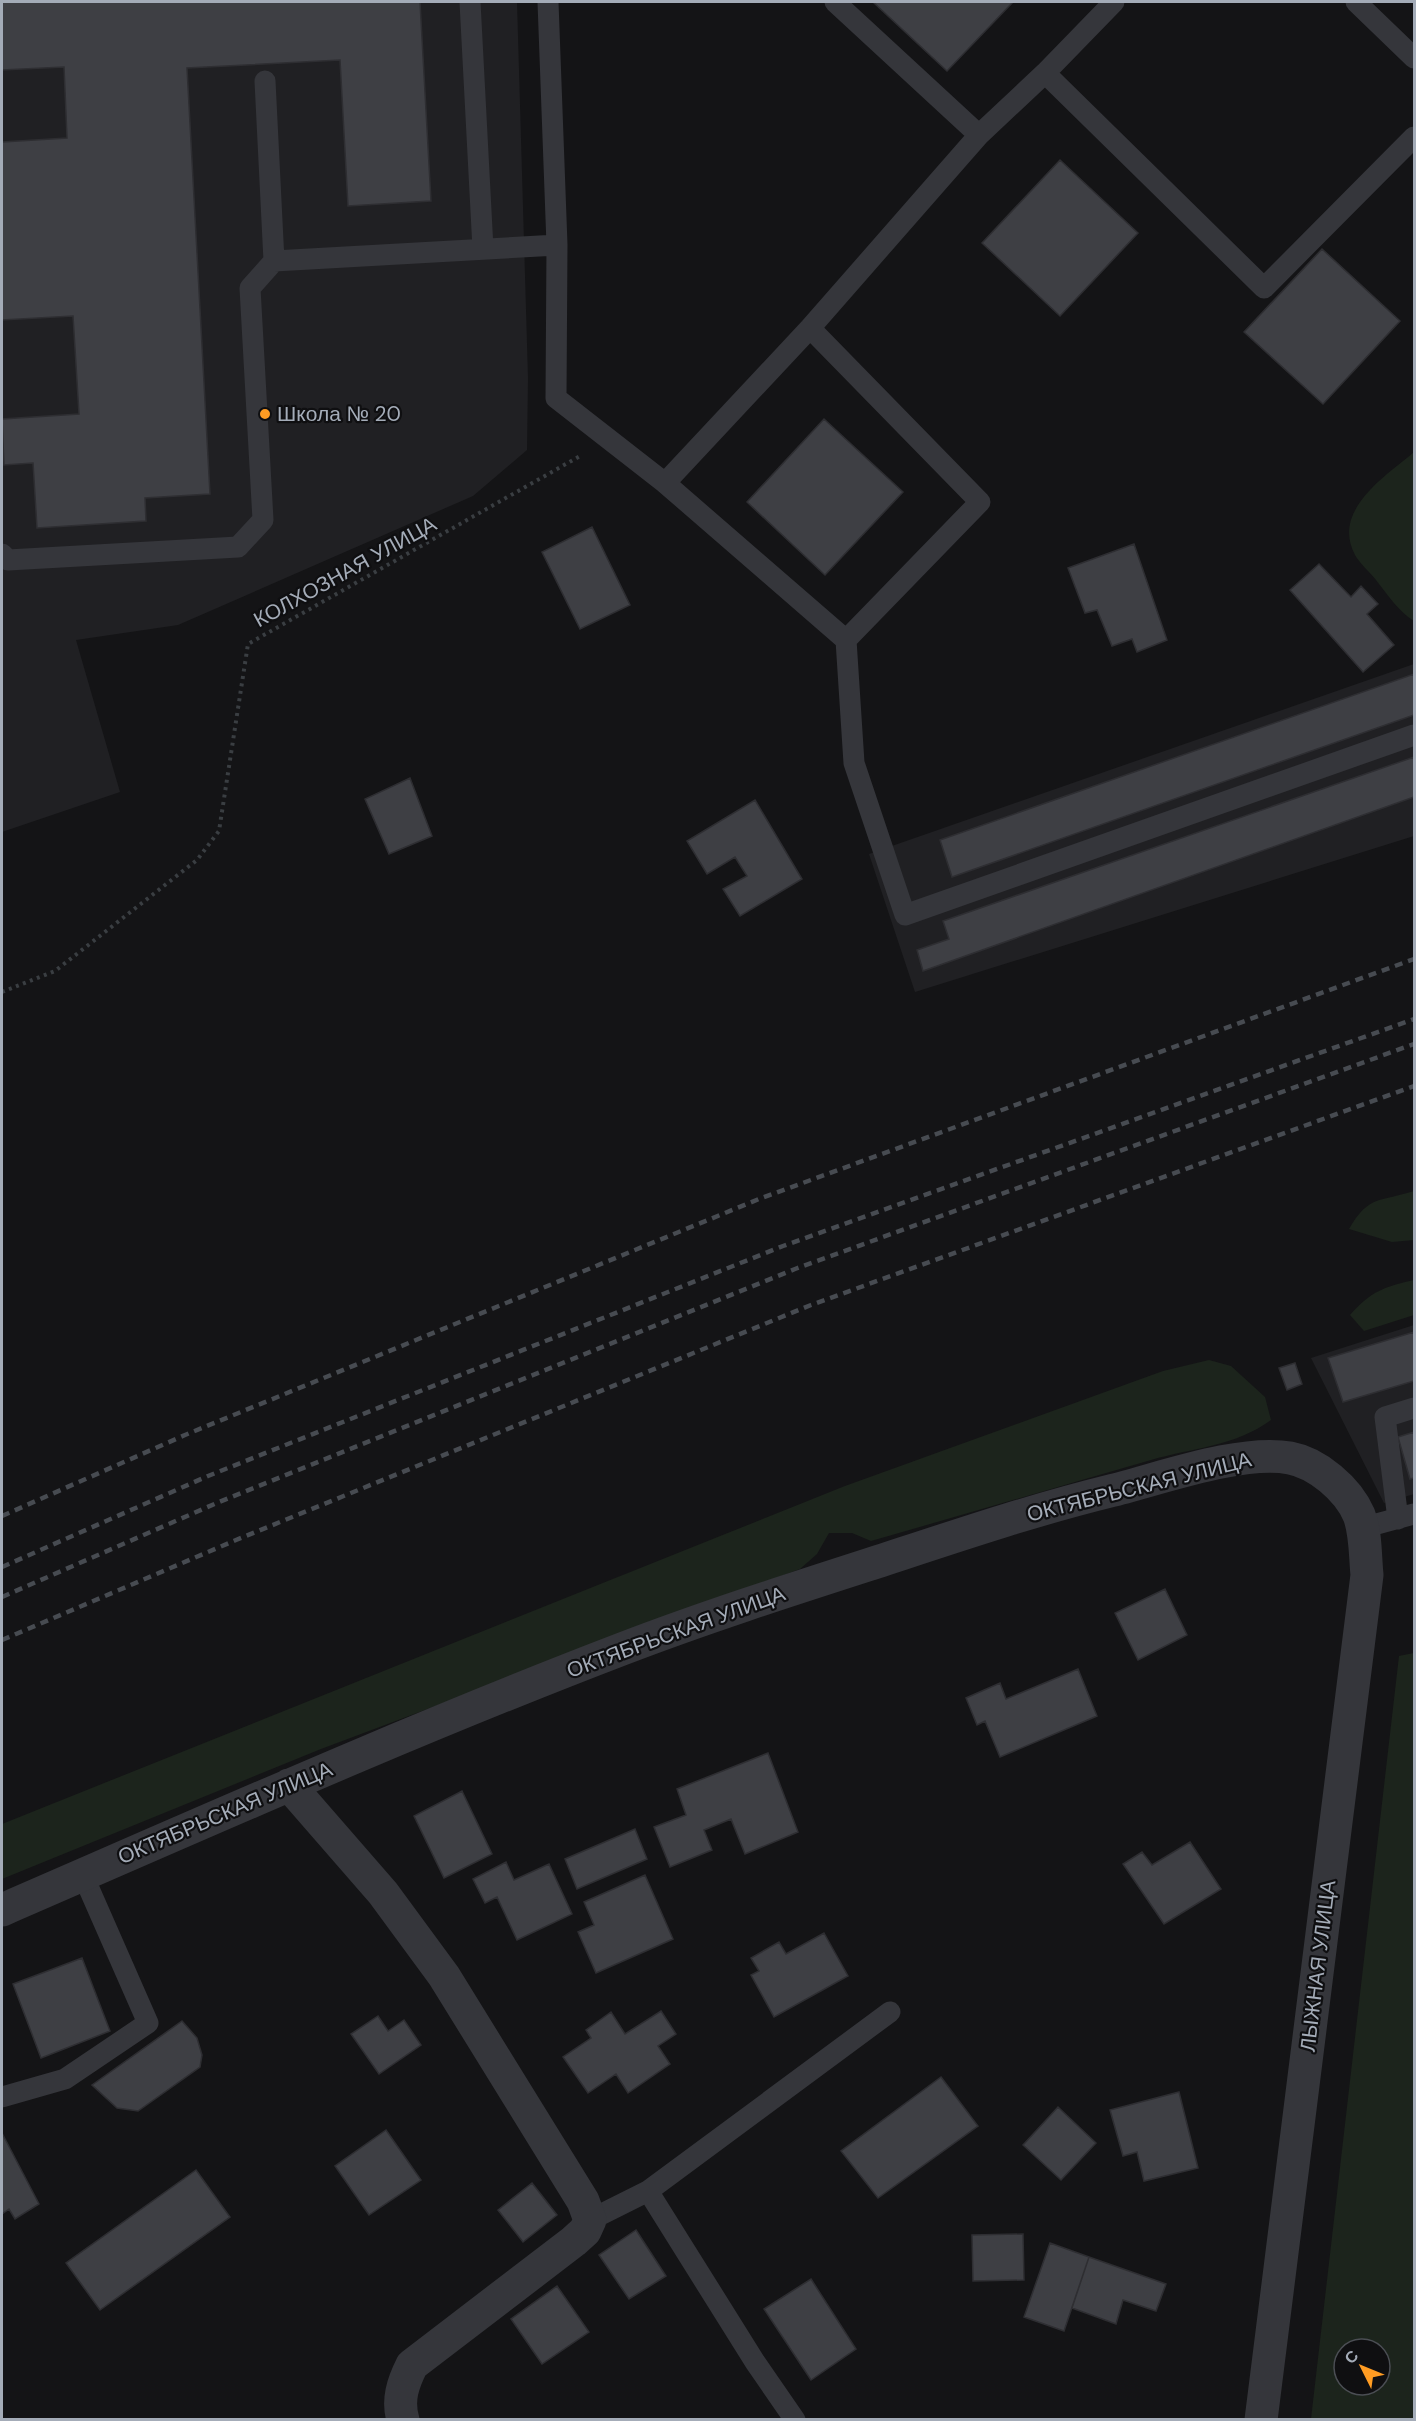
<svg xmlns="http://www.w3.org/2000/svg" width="1416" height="2421" font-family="'DM Sans',sans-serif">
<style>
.built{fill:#202023}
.green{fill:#1c241c;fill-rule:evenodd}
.building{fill:#3e3f44;stroke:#2e2e32;stroke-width:1.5}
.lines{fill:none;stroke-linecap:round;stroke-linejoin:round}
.path{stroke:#3a3e42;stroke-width:4;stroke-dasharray:3 4.5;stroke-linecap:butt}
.service{stroke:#35363b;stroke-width:21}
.minor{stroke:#35363b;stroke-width:33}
.rail{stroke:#474b51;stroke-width:4.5;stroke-dasharray:8 6;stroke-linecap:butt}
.poi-dot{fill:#ff9c23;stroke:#0f0f11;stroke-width:2}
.labels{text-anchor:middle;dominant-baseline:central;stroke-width:4.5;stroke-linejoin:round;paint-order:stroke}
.poi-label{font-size:21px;fill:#a4acb8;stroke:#0f0f11;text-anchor:start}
.street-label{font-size:21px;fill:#a4acb8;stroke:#0f0f11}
</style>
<rect width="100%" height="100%" fill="#141416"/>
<path class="built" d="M2,2H517L528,378L527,450L473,496L178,625L76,640L120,792L2,832Z
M1414,664V836L915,992L869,854Z
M1414,1325V1494L1384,1503L1311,1358Z"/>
<path class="green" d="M1414,452V621C1399,612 1387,594 1376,580C1370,572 1360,564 1355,555C1331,510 1386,476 1414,452Z
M1414,1191V1240L1392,1242L1349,1229C1369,1194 1381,1202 1414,1191Z
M1414,1280V1315L1364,1331L1350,1315C1371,1291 1384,1287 1414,1280Z
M1209,1360L1231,1366L1265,1397L1271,1420C1236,1446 1192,1448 1151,1460C1058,1487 965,1514 871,1541L852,1533H829L817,1554L800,1569L321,1749L2,1879V1824L845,1486L1163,1371Z
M1414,1653V2419H1311L1399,1656ZM1344,2349H1380V2385H1344Z"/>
<path class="building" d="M2,2H420L431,201L348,206L340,60L187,68L210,494L145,498L146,521L37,528L33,463L4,465L2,419L79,414L73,316L2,320V142L67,138L64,67L2,70Z
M873,2H1013L947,71Z
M1060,160L1138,233L1060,316L982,243Z
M1322,249L1400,321L1323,404L1244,332Z
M824,419L903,492L825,575L747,502Z
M592,527L630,605L580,629L542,552Z
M1134,544L1167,640L1137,652L1132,639L1112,646L1097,610L1085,613L1068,568Z
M1319,564L1351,597L1361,586L1378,604L1367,614L1394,645L1363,672L1290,590Z
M1414,674V715L952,877L940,840Z
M1414,757V797L923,971L917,950L949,939L943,921Z
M410,778L432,836L389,854L365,799Z
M755,800L802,879L740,916L723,889L747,876L735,857L707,874L687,841Z
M1414,1332V1381L1343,1402L1328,1358Z
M1295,1363L1302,1384L1287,1390L1279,1368Z
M1414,1432V1478L1410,1479L1398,1437Z
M1165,1589L1187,1635L1138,1660L1115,1613Z
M1078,1669L1097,1716L1000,1757L985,1721L977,1725L966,1698L1000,1683L1006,1699Z
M768,1753L798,1832L745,1854L731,1819L704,1830L712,1850L670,1867L654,1827L686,1815L677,1789Z
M462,1791L492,1854L444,1878L414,1816Z
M635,1829L647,1859L577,1889L565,1859Z
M1190,1842L1221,1889L1164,1924L1123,1864L1142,1852L1152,1865Z
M506,1862L514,1880L549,1864L572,1914L517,1940L497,1897L485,1903L473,1879Z
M645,1875L673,1939L596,1973L578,1932L594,1925L584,1902Z
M824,1933L848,1976L774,2017L751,1975L759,1971L751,1958L779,1942L786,1954Z
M82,1958L110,2031L41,2058L13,1984Z
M661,2011L676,2034L658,2046L670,2064L628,2093L616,2074L588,2093L563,2057L591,2038L586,2030L611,2012L625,2034Z
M378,2016L388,2031L404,2020L421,2045L379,2074L351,2034Z
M182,2021L197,2038L202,2055L200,2067L138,2111L117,2108L92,2085Z
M941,2077L978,2126L878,2198L841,2151Z
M1179,2092L1198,2168L1144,2181L1137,2152L1123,2156L1110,2110Z
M1058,2107L1096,2143L1061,2180L1023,2145Z
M386,2130L421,2180L369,2215L335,2166Z
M2,2133L39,2204L15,2219L9,2209L2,2214Z
M196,2170L230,2217L100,2310L66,2263Z
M532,2183L557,2215L523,2242L498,2210Z
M636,2230L666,2276L629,2299L599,2255Z
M1023,2234L1024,2280L973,2281L972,2235Z
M1050,2243L1089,2257L1064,2331L1024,2317Z
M1089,2257L1166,2284L1156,2311L1123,2300L1116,2324L1072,2308Z
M811,2279L856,2349L811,2380L764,2309Z
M557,2286L589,2332L542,2364L511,2319Z"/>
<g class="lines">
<path class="path" d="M2,992L55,971L197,860L219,831L248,644L580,456"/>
<path class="service" d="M470,2L483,249
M548,2L557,245L556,398L665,483L846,640L980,502L810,328
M835,2L979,135
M1356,2L1414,58
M1045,73L1264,288L1414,137
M265,81L274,261L557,245
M665,483L810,328L979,135L1045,73L1114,2
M2,554L8,560L238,547L263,520L250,288L274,261
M846,640L854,763L905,915L1414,735
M1398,1519L1385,1417L1414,1408
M1362,1528L1414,1514
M2,2097L65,2079L148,2023L83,1875
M648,2191L755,2362L795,2420
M590,2220L648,2191L890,2012"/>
<path class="minor" d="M289,1785L383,1893L444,1976L583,2201L590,2220L585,2231L574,2241L412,2365C403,2383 397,2400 403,2420
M2,1910C207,1821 413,1729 622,1649C708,1616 796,1588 883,1560C959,1535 1033,1510 1110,1491C1159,1479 1241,1449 1290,1458C1317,1463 1348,1489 1359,1515C1366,1533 1365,1555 1367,1575L1261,2420"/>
<path class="rail" d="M2,1516L185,1435L759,1199L1414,959
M2,1567L208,1476L783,1246L1414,1019
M2,1597L219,1502L795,1269L1414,1044
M2,1640L236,1540L811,1305L1414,1086"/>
</g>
<circle class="poi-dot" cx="265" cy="414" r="6"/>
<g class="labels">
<g class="poi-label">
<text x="277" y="414">Школа № 20</text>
</g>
<g class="street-label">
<text transform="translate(345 572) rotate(-29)">КОЛХОЗНАЯ УЛИЦА</text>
<text transform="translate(1139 1487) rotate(-14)">ОКТЯБРЬСКАЯ УЛИЦА</text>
<text transform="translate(676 1632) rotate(-20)">ОКТЯБРЬСКАЯ УЛИЦА</text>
<text transform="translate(225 1813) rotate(-23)">ОКТЯБРЬСКАЯ УЛИЦА</text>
<text transform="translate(1318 1966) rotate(-83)">ЛЫЖНАЯ УЛИЦА</text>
</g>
</g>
<rect width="1416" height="2421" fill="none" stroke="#a4acb8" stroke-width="6"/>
<g transform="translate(1362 2367) rotate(313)"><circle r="28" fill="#0f0f11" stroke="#4b4e54" stroke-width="1.5"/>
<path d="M0-4.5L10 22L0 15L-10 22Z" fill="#ff9c23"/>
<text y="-9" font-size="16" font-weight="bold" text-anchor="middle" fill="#a4acb8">С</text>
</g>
</svg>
